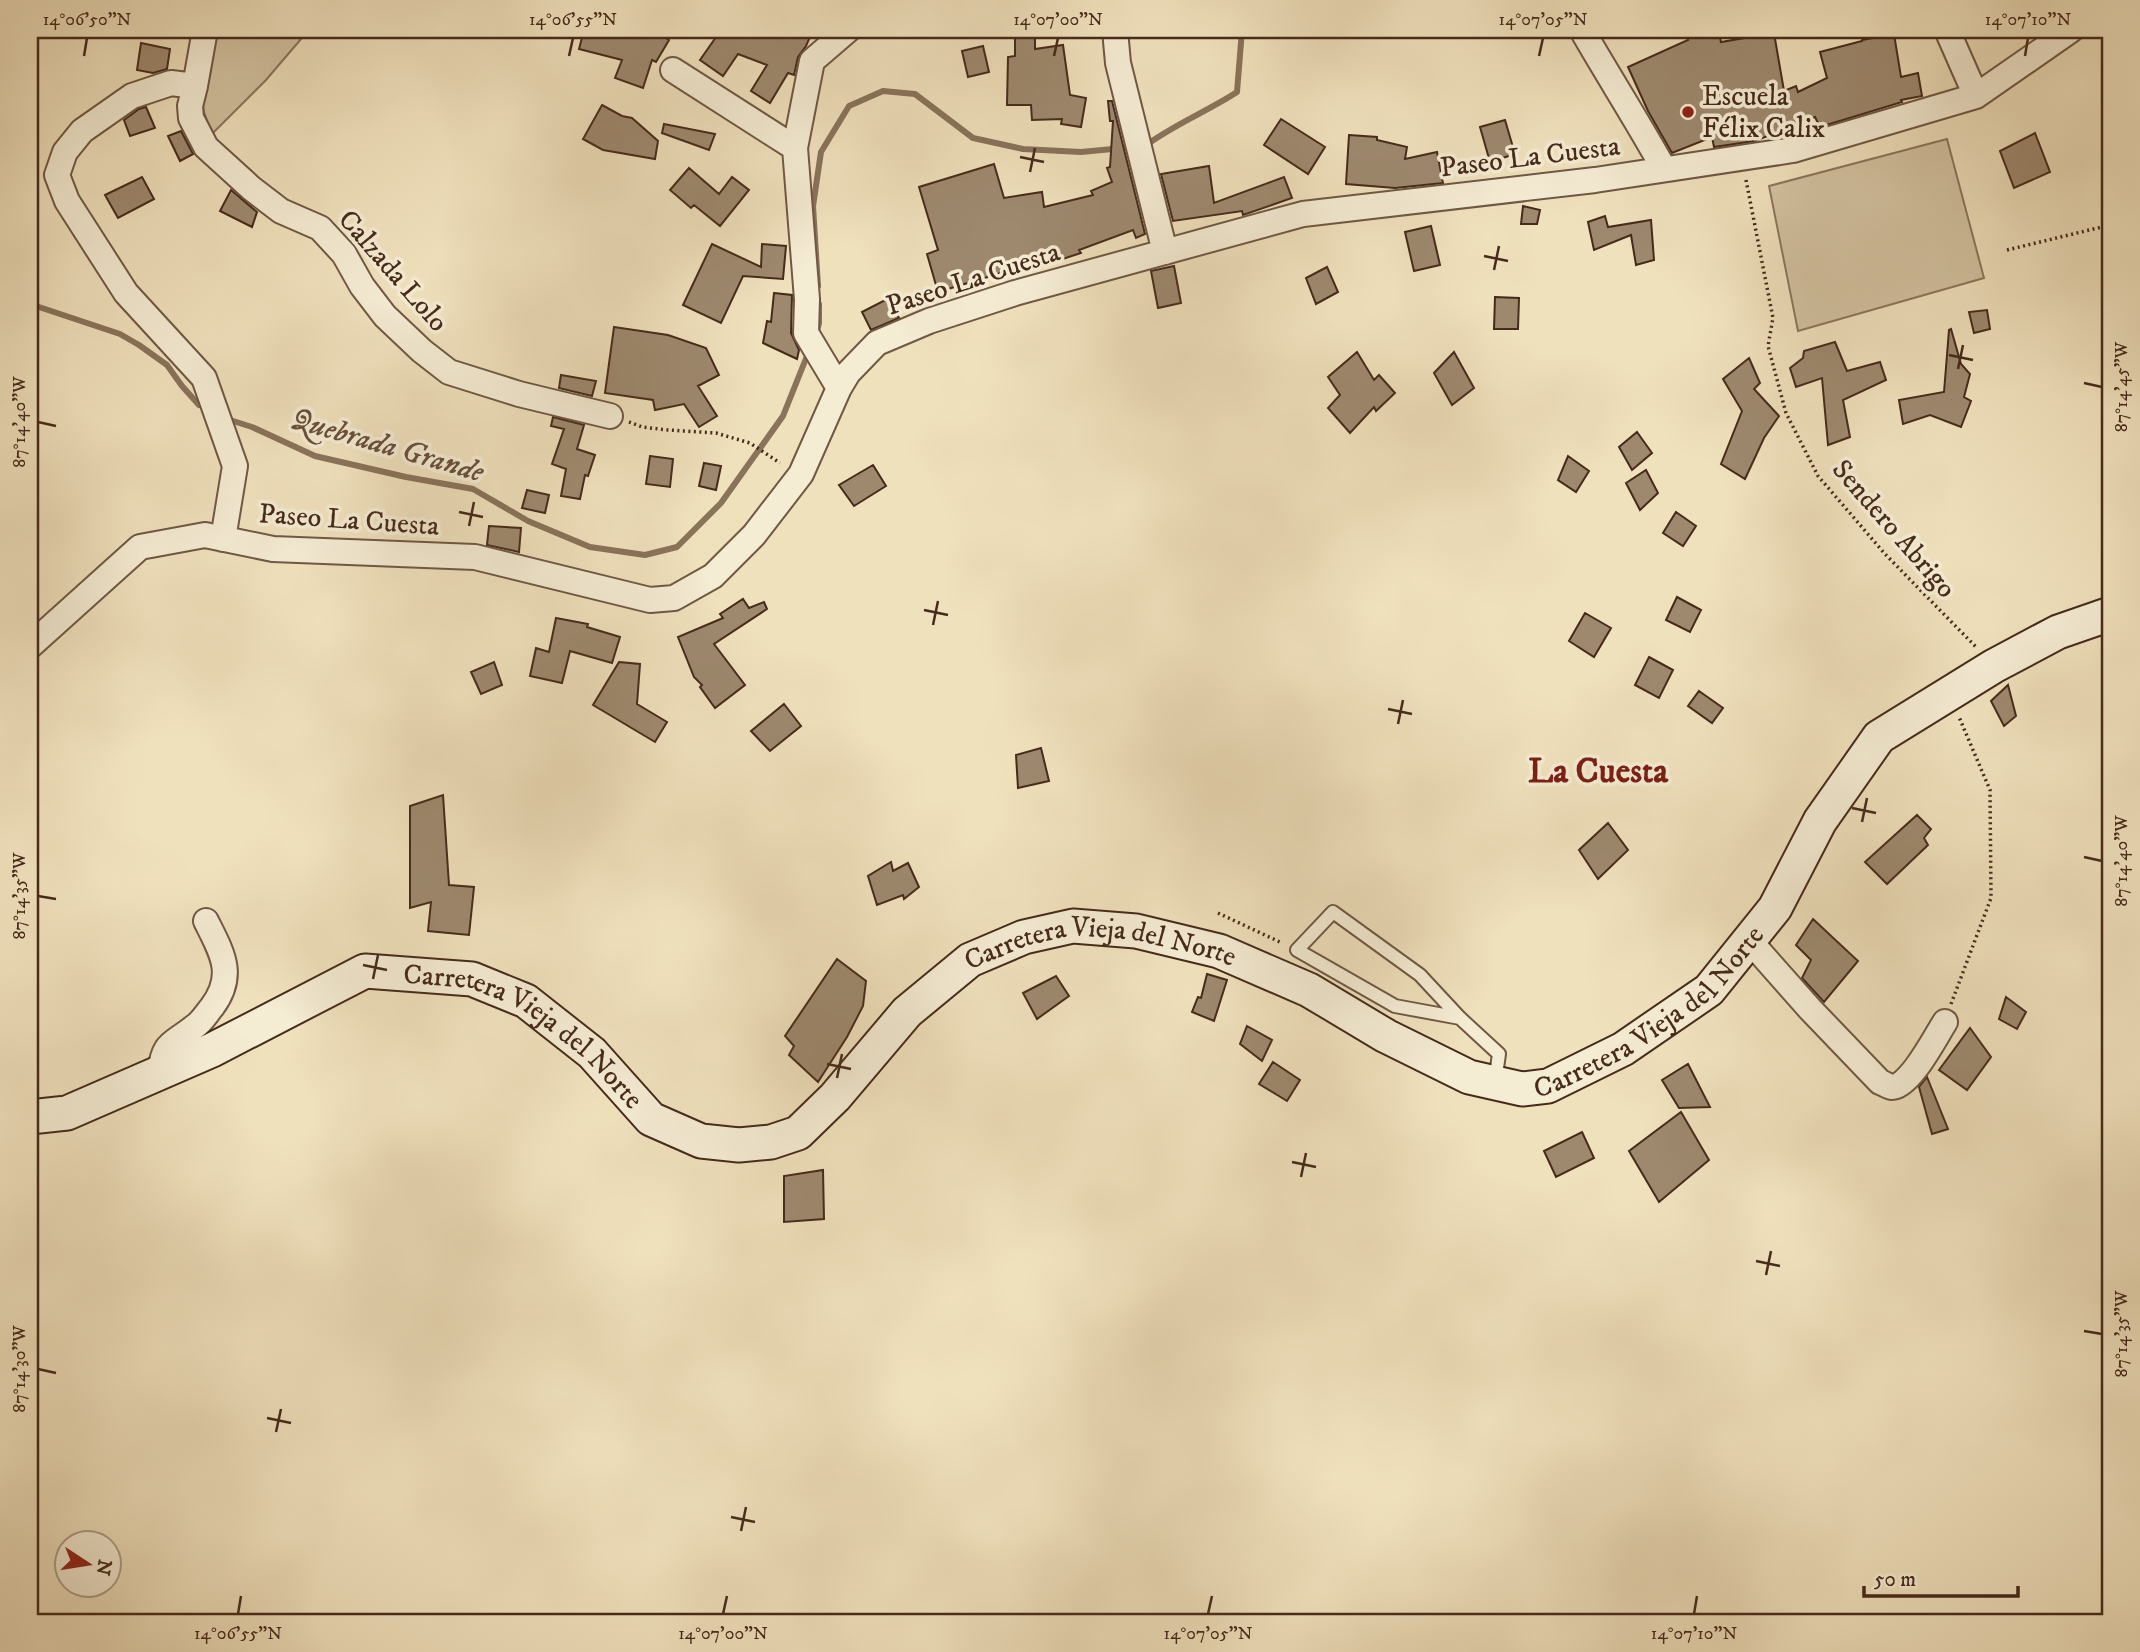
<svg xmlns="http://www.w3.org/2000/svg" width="2140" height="1652" font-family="'IM FELL DW Pica',serif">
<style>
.green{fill:#d3c2a1;stroke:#8c765e;stroke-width:2}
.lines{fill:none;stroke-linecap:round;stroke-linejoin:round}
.stream{stroke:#89735b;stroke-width:6}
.building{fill:#9e896f;stroke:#462a1b;stroke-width:2}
.lane-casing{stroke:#705844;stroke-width:16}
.street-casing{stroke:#705844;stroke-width:28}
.secondary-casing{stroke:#462a1b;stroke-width:37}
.path{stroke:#462a1b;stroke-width:3.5;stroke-dasharray:2 3.5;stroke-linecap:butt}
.lane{stroke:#f5ecd4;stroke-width:12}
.street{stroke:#f5ecd4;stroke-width:24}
.secondary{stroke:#f5ecd4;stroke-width:33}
.ticks{fill:none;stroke:#462a1b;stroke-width:2.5}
.poi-dot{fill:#8f2418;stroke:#f5ecd4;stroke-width:2.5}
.labels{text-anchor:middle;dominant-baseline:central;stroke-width:7;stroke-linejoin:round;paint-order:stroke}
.poi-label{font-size:28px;fill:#462a1b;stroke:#f5ecd4;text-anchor:start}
.street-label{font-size:28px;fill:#462a1b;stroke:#f5ecd4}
.water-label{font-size:30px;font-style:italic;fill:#684e3b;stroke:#f5ecd4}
.district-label{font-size:35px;font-weight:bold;fill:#7a1f14;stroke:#f5ecd4}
.neatline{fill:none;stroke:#462a1b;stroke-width:2.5}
.ticks-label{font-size:18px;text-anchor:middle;fill:#462a1b}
</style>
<rect width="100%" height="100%" fill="#f0e1bd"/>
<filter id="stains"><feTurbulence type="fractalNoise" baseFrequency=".00286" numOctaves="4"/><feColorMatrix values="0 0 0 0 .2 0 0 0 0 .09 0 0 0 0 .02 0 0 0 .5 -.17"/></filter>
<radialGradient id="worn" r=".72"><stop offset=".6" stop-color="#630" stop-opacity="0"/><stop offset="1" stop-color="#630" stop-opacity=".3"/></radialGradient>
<path class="green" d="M205,30H306L307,32L266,80L212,134L204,112L200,86Z
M1947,139L1984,278L1798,331L1769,186Z"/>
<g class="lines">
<path class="stream" d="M1145,146C1173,125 1208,111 1237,92L1242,30
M818,286L813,206L821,152L849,106L883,91L915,94L973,138L1023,149L1081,152L1134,147
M30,304L120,334L139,345L167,365L182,386L199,405
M817,331L819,323V304
M230,420L252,427L315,456L406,477L473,489L528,521L590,547L645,555L677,547L721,503L783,416L809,351"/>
</g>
<path class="building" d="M584,30H598L630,38L635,30H652L669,40L656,62L652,60L643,88L615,78L622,60L579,49Z
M721,30H813L806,46L798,57L794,75L788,73L770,103L751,91L767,65L738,54L723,76L700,60Z
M1685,30H1718L1721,42L1774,33L1784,91L1796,86L1798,92L1827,78L1820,52L1862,41V40L1894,34L1901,77L1918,73L1922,96L1901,100L1902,102L1820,127L1815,117L1755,141L1714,147L1712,137L1672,153L1648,111L1628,67L1688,40Z
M1015,38H1035V49L1063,45L1070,95L1086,98L1081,127L1061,124L1062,119L1032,120L1031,105H1007L1008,57L1015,56Z
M141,43L170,49L167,69L153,73L137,70Z
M983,46L989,72L968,77L962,51Z
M1108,101H1112L1145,234L1136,238L1133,230L1079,250L1081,253L1035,268L1034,263L938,292L927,254L938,250L919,187L994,164L1004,198L1042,192L1044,207L1093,195L1091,191L1112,182L1107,168L1110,167L1113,121H1110Z
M602,105L622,116L632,118L658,141L655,159L603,150L583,139Z
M146,107L155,128L130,136L124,120L139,109Z
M1281,119L1325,147L1308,174L1264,145Z
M1505,120L1515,154L1490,162L1480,127Z
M664,124L715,134L709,150L662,133Z
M181,131L193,154L180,161L168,136Z
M2035,133L2050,172L2014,188L2000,151Z
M1349,135L1377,137V140L1407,147L1405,159L1437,152L1443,183L1395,188L1346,184Z
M1209,166L1214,203L1284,177L1292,198L1243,215L1242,211L1173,221L1161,174Z
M689,168L719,194L732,177L749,190L720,226L694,205L691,208L670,190Z
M142,177L154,199L118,218L105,195Z
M231,190L257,212L252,227L220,211Z
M1523,206L1540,210L1537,224H1521Z
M1605,216L1608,227L1651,220L1654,260L1636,265L1631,235L1594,250L1588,222Z
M1431,226L1440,265L1414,271L1405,232Z
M712,244L761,267L762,244L786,246L783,279L743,276L721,323L683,305Z
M1174,266L1181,303L1158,308L1151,271Z
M1327,267L1338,292L1316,304L1306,278Z
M774,293L792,295L791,333L799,350L797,359L763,343L767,321L771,322Z
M1495,297L1519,298L1518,329H1494Z
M889,298L899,318L871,330L862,312Z
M1987,310L1990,329L1974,333L1969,312Z
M614,327L668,335L706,348L719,375L698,386L717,416L699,427L684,404L655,410L653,400L605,393Z
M1951,329L1961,364L1970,374L1964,397L1971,401L1961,427L1930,415L1903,424L1899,400L1944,392L1949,330Z
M1835,342L1847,371L1880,362L1886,380L1843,400L1850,437L1828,445L1822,378L1796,387L1790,368L1803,358L1804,351Z
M1357,352L1374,380L1379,375L1395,393L1376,411L1374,407L1350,433L1328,408L1340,395L1328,377Z
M1454,352L1474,388L1452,405L1434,373Z
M1749,358L1760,383L1754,389L1779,416L1764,438L1745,479L1721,464L1742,411L1723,379Z
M561,375L596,381L592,396L559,388Z
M553,417L584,425L577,449L595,455L588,476L585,475L580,499L561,496L566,469L552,464L564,429L551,426Z
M1637,432L1652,453L1632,470L1619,447Z
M650,456L673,459L670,487L646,484Z
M1568,456L1589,471L1576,492L1558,480Z
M704,463L721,466L716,490L699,486Z
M873,465L886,486L854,506L839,485Z
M1646,470L1658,493L1640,510L1626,483Z
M527,490L549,495L545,513L522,508Z
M1676,512L1696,526L1683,546L1663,533Z
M489,526L521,528L519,552L487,545Z
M1677,597L1701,610L1690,632L1666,620Z
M743,599L749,608L764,602L767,609L714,644L745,685L715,708L700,687L702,685L694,677L678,637L723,618L720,614Z
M1585,613L1611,628L1594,657L1569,641Z
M556,618L588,624L587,627L620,637L612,663L570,651L562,683L530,676L536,648L549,652Z
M1649,657L1673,670L1659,698L1635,685Z
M494,662L502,685L481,694L471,672Z
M619,662L640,664L637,704L667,722L655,742L593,705Z
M2008,685L2016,716L2004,726L1991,701Z
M1699,691L1723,708L1712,723L1688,706Z
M784,704L801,726L770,751L751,731Z
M1041,748L1049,781L1018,788L1016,755Z
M443,795L449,885L474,887L469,935L428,931L431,902L410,908V806Z
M1917,815L1931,829L1924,838L1928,845L1887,884L1865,862Z
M1608,823L1628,850L1598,879L1579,850Z
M891,862L893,871L908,863L919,887L904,899L903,895L877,905L868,876Z
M1813,919L1858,961L1824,1002L1802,978L1811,960L1796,945Z
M837,959L866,981L863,1006L847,1037L818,1082L789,1055L794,1046L785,1036Z
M1207,974L1227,980L1214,1021L1192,1012L1198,997L1201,998Z
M1056,976L1069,996L1037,1019L1023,993Z
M2006,997L2026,1012L2017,1029L1999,1019Z
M1247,1026L1272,1040L1262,1061L1240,1044Z
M1970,1028L1991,1057L1967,1090L1939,1070Z
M1273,1062L1300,1080L1287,1101L1259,1084Z
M1688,1064L1710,1107L1679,1108L1662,1080Z
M1927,1077L1948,1129L1932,1134L1919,1087Z
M1681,1112L1709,1160L1659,1202L1629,1151Z
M1582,1132L1594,1158L1556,1177L1544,1151Z
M823,1170L824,1219L784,1222V1176Z"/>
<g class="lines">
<g class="lane-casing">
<path id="lane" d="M1460,1018L1395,1006L1297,950L1333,912L1420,975L1460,1018L1499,1054L1495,1082"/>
</g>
<g class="street-casing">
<path id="street" d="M205,30L195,86L171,83L132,96L82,131L65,152L57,175L67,201L126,293L204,378L235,466L223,539
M1115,30L1118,63L1165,252
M1582,30C1609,77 1638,122 1664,169
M1947,30L1976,96
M673,70L795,148
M195,86L190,106L191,118L206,147L251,188L281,211L320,228L344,254L362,286L385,316L422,351L449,372L519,394L610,416
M839,388L806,333L807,299L795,148L812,61L848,30
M30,646L140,547L205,535L273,549L475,557L650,600L674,598L713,576L754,535L801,474L839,388L848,373L877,343L929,321L1015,293L1303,214L1595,180L1793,150L1976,96L2071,30
M1749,940L1810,1009L1880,1082C1881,1082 1890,1087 1891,1087C1909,1089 1936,1036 1945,1022
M160,1072C164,1041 172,1045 194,1027C202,1022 206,1014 212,1007C236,975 222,953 206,921"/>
</g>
<g class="secondary-casing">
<g id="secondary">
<path id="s1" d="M30,1117L67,1113L212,1050L365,971L472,979L526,1001L592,1053L651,1119L701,1141L739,1145L771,1142L798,1133L835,1097L907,1012L970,960L1024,937L1073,926L1136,931L1219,951L1309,990L1386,1036L1469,1077L1522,1089L1548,1086L1623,1049L1709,990L1775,908L1820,821L1879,737L1994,666L2058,632L2110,614"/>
</g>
</g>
<path class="path" d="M1746,180L1773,318L1768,346L1786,413L1818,476L1885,554L1976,647
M2007,250L2110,225
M629,422L642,427L668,430L716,433L750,443L780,463
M1218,913L1282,943
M1951,1004L1991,898L1990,790L1959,717"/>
<use href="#lane" class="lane"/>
<use href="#street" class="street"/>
<use href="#secondary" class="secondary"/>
</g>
<path class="ticks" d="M84,56L87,38M569,56L573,38M1054,56L1058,38M1539,56L1543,38M2025,56L2028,38M1020,157L1044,162M1030,172L1035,148M1484,256L1508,261M1494,270L1499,246M1949,355L1973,360M1958,369L1963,345M2084,383L2102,387M38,422L56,426M459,512L483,517M469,526L474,502M924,610L948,615M933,625L938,601M1388,709L1412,714M1398,724L1403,700M1852,808L1876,813M1862,822L1867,798M2084,857L2102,861M38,896L56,899M363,965L387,970M373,979L378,955M827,1064L851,1069M837,1078L842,1054M1292,1162L1316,1167M1301,1177L1306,1153M1756,1261L1780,1266M1766,1275L1771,1251M2084,1331L2102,1334M38,1369L56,1373M267,1418L291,1423M276,1432L281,1409M731,1517L755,1522M741,1531L746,1507M238,1614L241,1596M723,1614L727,1596M1208,1614L1212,1596M1694,1614L1697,1596"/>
<circle class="poi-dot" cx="1688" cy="112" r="7"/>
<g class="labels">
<g class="poi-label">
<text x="1702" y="96">Escuela<tspan x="1702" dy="32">Félix Calix</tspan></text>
</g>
<g class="street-label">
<text transform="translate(1530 157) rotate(-7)">Paseo La Cuesta</text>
<text transform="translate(393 271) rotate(49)">Calzada Lolo</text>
<text transform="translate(973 279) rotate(-18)">Paseo La Cuesta</text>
<text transform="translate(349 520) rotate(4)">Paseo La Cuesta</text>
<text transform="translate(1894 529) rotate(49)">Sendero Abrigo</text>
<text stroke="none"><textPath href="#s1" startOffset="1239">Carretera Vieja del Norte</textPath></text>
<text stroke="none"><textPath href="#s1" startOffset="1848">Carretera Vieja del Norte</textPath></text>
<text stroke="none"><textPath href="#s1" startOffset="546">Carretera Vieja del Norte</textPath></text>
</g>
<g class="water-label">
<text transform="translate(387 446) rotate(16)">Quebrada Grande</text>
</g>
<g class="district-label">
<text x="1598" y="772">La Cuesta</text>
</g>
</g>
<rect width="2140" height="1652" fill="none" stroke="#f0e1bd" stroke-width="77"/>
<g transform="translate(88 1564) rotate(102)"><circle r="33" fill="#f5ecd4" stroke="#af9e8a" stroke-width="2"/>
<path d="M0-5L12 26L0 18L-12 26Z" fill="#8f2418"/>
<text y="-10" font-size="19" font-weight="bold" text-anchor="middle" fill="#462a1b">N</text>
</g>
<path d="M1864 1586v10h154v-10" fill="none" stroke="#462a1b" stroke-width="3.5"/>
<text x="1874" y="1586" font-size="21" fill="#462a1b" stroke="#f5ecd4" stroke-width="5" paint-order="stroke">50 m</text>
<rect x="38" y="38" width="2064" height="1576" class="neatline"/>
<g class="ticks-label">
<text x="87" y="25">14°06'50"N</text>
<text x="573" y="25">14°06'55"N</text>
<text x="1058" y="25">14°07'00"N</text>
<text x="1543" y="25">14°07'05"N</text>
<text x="2028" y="25">14°07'10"N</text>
<text transform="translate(2121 387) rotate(-90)" y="6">87°14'45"W</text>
<text transform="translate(19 422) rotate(-90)" y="6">87°14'40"W</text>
<text transform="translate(2121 861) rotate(-90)" y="6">87°14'40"W</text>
<text transform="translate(19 896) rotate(-90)" y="6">87°14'35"W</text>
<text transform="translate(2121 1334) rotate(-90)" y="6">87°14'35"W</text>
<text transform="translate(19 1369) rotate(-90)" y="6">87°14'30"W</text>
<text x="238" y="1639">14°06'55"N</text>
<text x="723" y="1639">14°07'00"N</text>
<text x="1208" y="1639">14°07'05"N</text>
<text x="1694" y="1639">14°07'10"N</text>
</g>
<rect width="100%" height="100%" filter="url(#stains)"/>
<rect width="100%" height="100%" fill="url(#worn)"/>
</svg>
